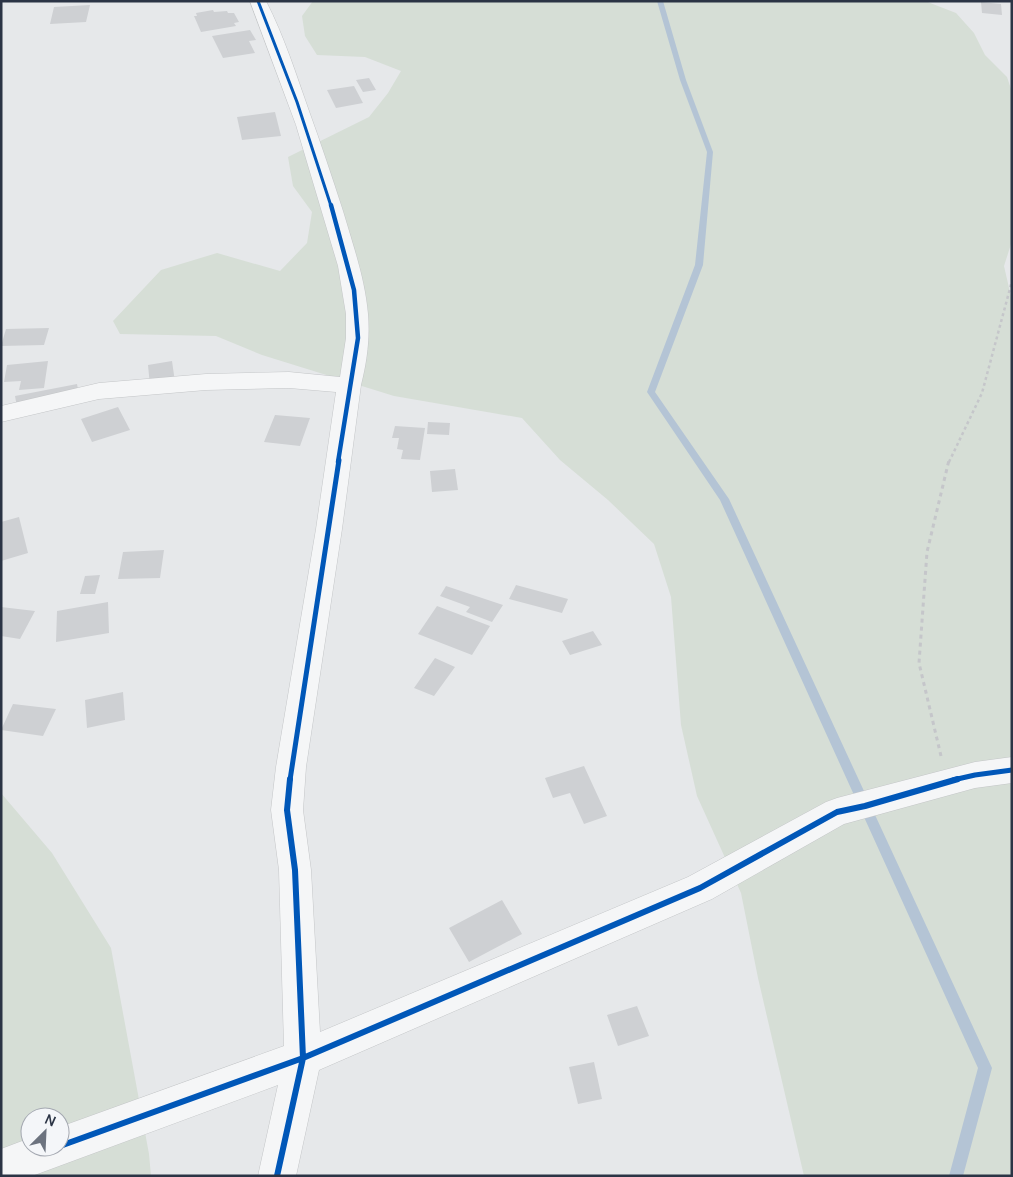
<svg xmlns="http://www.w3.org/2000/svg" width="1013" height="1177" font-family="Manrope,sans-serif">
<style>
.green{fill:#d6ded6;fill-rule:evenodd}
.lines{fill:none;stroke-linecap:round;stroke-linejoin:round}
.stream{fill:#b4c4d5;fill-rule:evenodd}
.building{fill:#ced0d3}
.minor-casing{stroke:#c4c6c8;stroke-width:1}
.path-far1{stroke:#c5c6ca;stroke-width:2.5;stroke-dasharray:3 3;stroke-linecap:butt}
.path{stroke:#c5c6ca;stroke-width:3;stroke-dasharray:4 4;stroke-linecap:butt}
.minor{fill:#f5f6f7;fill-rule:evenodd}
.cycleway-far3-casing{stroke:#f4f6f9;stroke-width:5}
.cycleway-far2-casing{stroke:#f4f6f9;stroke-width:7}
.cycleway-far1-casing{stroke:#f4f6f9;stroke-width:8}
.cycleway-casing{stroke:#f4f6f9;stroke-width:9}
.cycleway-far3{stroke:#0057b8;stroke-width:3}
.cycleway-far2{stroke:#0057b8;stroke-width:4.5}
.cycleway-far1{stroke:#0057b8;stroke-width:5}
.cycleway{stroke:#0057b8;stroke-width:6}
</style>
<rect width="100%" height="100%" fill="#e6e8ea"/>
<path class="green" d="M313,1H925L956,13L974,33L985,55L1007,77L1012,92V241L1004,266L1012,301V1176H804L758,978L741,893L697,796L681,725L671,597L654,544L608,500L560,460L522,418L394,396L262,355L216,336L120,334L113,321L161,270L217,253L280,271L307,243L312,212L293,186L288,157L369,117L388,93L401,71L365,57L317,55L305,36L302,16Z
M1,793L52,853L111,948L149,1154L151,1176H1ZM30,1117H60V1147H30Z"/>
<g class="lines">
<path class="stream" d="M657,1H663L686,80L713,152L703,265L655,392L729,499L992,1068L963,1176H949L978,1068L720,500L647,392L695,265L707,152L680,80Z"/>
</g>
<path class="building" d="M981,2L1001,4L1002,15L982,13Z
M90,5L86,22L50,24L54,7Z
M213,10L214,12L227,11L228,13H234L239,22L234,23L236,26L201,32L194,16H197L196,13Z
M250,30L256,40L249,41L255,53L223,58L212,36Z
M369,78L376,90L363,92L356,80Z
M354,86L363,103L336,108L327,90Z
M275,112L281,136L242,140L237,117Z
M49,328L44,345L1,346L6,329Z
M48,361L44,388L19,390L21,381L4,382L7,365Z
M172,361L175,382L150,386L148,365Z
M77,384L79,395L17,407L15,396Z
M118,407L130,430L92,442L81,419Z
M275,415L310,418L300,446L264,442Z
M428,422L450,423L449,435L427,434Z
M395,426L425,428L420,460L401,459L403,450L397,449L399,438H392Z
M455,469L458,490L432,492L430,471Z
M19,517L28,553L1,561V522Z
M164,550L160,578L118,579L123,552Z
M100,575L95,594H80L85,576Z
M516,585L568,599L562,613L509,599Z
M446,586L503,605L492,622L466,612L470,607L440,596Z
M108,602L109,633L56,642L57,611Z
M437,606L490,626L472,655L418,634Z
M1,607L35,611L20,639L1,636Z
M593,631L602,645L570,655L562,641Z
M435,658L455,667L434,696L414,688Z
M123,692L125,720L87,728L85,700Z
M13,704L56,709L43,736L1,730Z
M584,766L607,816L584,824L570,793L553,798L545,778Z
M502,900L522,934L469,962L449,928Z
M637,1006L649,1036L618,1046L607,1015Z
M594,1062L602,1099L578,1104L569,1067Z"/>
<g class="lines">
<g class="minor-casing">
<path id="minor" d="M250,1H266C284,36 296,74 309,111C321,144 332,177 343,211C353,245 365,279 368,314C370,338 367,361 361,385L342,529L306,767L303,810L311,870L320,1032L688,877L826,802L837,798L975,762L1012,757V783L975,788L844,824L712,899L319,1070L296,1176H258L278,1085L32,1176H1V1149L30,1138V1147H60V1127L284,1046L279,870L271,810L276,767L316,529L336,392L289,388L206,390L99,399L1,422V406L99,383L206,374L289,372L340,377L346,338V314L338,266L296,125Z"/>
</g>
<path class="path-far1" d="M949,462L982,393L1012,281"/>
<path class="path" d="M941,756L919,663L927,552L949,460"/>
<use href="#minor" class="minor"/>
<g class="cycleway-far3-casing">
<path id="cycleway-far3" d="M258,1L297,102L331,206"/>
</g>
<g class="cycleway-far2-casing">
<path id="cycleway-far2" d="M331,205L354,290L358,338L338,462"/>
</g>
<g class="cycleway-far1-casing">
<path id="cycleway-far1" d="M290,780L339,460
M953,780L975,775L1012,770"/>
</g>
<g class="cycleway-casing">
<path id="cycleway" d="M60,1146L303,1058L700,888L837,812L865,806L958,779
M277,1176L303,1058L295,870L287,810L290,779"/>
</g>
<use href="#cycleway-far3" class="cycleway-far3"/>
<use href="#cycleway-far2" class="cycleway-far2"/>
<use href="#cycleway-far1" class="cycleway-far1"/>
<use href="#cycleway" class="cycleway"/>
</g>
<rect width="1013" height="1177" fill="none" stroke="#2b3445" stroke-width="5"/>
<g transform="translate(45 1132) rotate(24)"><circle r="24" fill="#f4f6f9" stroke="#a4a8b1"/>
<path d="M0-4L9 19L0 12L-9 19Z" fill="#6c737f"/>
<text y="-8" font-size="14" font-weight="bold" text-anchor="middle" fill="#2b3445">N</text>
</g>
</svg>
